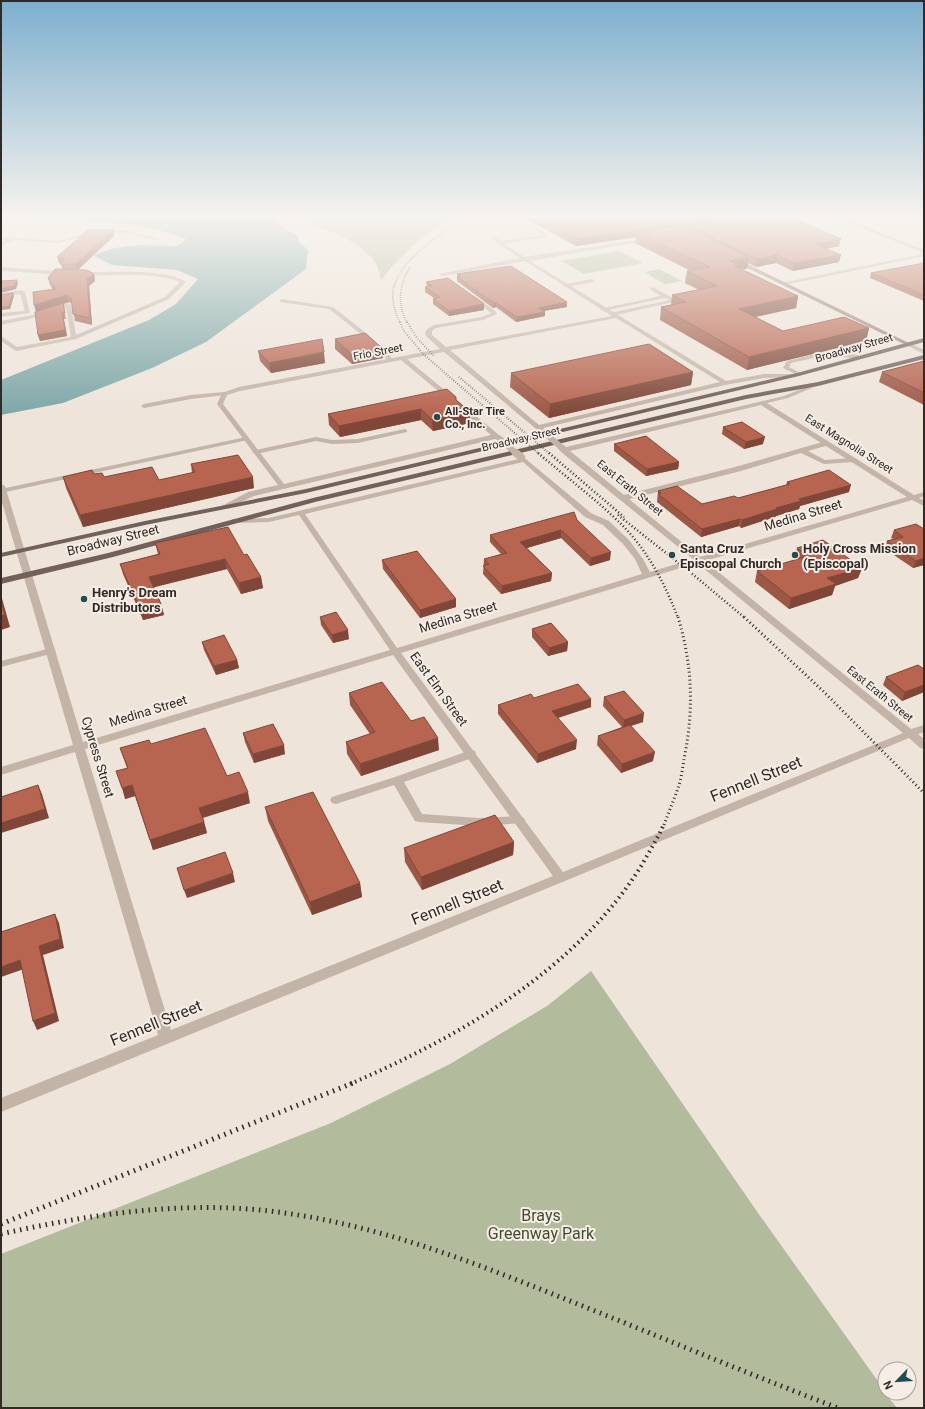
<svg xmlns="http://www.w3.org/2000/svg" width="925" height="1409" font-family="Roboto,sans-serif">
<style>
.green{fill:#b2bb9c}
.water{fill:#7da7a7}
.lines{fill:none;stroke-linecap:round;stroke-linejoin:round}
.lane{fill:#c4b4a8;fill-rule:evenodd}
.street{fill:#c4b4a8;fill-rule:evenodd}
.secondary{fill:#98847a;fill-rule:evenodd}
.primary{fill:#72615a;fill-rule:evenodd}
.rail-far5{stroke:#322a27;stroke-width:1.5;stroke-dasharray:0.5 1.5;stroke-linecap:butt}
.rail-far4{stroke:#322a27;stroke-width:2;stroke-dasharray:0.5 2;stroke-linecap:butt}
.rail-far3{stroke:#322a27;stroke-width:2.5;stroke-dasharray:1 2.5;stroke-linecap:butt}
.rail-far2{stroke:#322a27;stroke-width:3;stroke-dasharray:1 3;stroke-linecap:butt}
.rail-far1{stroke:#322a27;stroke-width:4;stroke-dasharray:1.5 4;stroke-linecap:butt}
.rail{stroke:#322a27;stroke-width:5;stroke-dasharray:1.5 5;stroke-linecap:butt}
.street-bridge-far1{stroke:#c4b4a8;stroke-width:6}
.street-bridge{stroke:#c4b4a8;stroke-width:8}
.wall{fill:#9d5745}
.shaded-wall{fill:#804738}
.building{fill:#b76550;stroke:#804738}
.poi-dot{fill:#224d4e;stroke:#f6eee6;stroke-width:1.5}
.labels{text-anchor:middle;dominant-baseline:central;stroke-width:4;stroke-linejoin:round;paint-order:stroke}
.far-street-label{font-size:11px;fill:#322a27;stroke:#f6eee6}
.far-poi-label{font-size:11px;font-weight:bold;fill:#322a27;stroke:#f6eee6;text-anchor:start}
.street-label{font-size:13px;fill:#322a27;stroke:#f6eee6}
.poi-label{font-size:13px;font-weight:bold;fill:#322a27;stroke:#f6eee6;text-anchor:start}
.near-street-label{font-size:16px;fill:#322a27;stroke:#f6eee6}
.near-park-label{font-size:16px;fill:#434d2e;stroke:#f6eee6}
</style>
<rect width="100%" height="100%" fill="#eee4da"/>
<path class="green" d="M321,218H449L422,237L394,264L381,280C380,277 380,272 378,268C366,243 333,232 308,223Z
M619,251L643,263L584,274L561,261Z
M659,269L682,281L665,284L649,275H651L645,272Z
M591,971L758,1213L885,1391V1393L897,1408H1V1254L331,1123L450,1064L547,1006Z"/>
<path class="water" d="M27,218H274L284,229L297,235L300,243L308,250L306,269L206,342L152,368L63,403L1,415V380L149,320L176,304L198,279L177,270L112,265L94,256C118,242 148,246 176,246L181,244L186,239C136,219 80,220 27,218Z"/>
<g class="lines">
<path class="lane" d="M536,229H540L549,236L504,244L526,258L527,259L524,261L489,237L493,236L501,241L543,235L536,231Z
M98,230L127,231L159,239L157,240L127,233L98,232L59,243L14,240L1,245V242L7,240L1,239V237L59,241Z
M1,267C27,269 54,271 80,272C106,273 165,267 186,282L169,299L76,339L16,351L1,341V336L17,347L71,337L66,308L29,319L1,325V321L33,315L68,303L71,305L76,335L165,297L180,282C151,271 112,276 81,276C55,275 28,272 1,271Z
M592,279L595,281L594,282L565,287L562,285Z
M653,287L678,301L612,316L609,314L610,313L670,300L665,298L603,311L600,309L661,296L651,290L650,289Z
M22,290L25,292L30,313L1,317V313L25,311L20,294L1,297V293Z
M282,299L333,307L366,333L394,360L389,361L362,335L329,309L280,302V300Z
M827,351L858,355L861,357L858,359L827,355L791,363L789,367L801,373V375L799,376L783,368L787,361Z
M224,392L226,393V395L191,399L144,408L141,406L144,404L191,395Z
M405,429L407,430V432L358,443L332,444L316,441L256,454L252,452L256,450L316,437L332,440L358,439Z
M246,437L248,438V440L1,493V489Z
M826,441L830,443L829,445L808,451L825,460L854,458L858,460L854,462L824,464L801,453L741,471L626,500H623L619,498L620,496L735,467Z
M51,648L56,651L54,653L1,667V661Z
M471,750L475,751L476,754L475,757L404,782L422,814L479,818L519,816L523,817L525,820L523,823L479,826L419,822L415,821L394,785L336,804L332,803L330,800L332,797L395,777Z"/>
<path class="street" d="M837,218H844L924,250V253Z
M648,238L650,240L530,261L726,381L764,374H791L794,376L793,377L764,378L725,385L543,428L544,430L541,432L535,428L444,352L407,359L499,435L504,439L502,440H498L495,439L254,496L227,509H221L220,507L248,492L278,485L217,404L222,393L239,387L440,349L426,336L425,333L427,329L434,325L482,317L491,313L472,298V296L474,295L494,310L497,314L483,320L436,328L432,331V335L446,347L612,316L525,261L442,276L439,274L524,257ZM616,318L720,382L539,425L450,350ZM401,360L491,435L284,484L223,404L227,395L240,391Z
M924,254V256L784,285L781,283Z
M908,342L924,350V354L906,345V343Z
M816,383L821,384L788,398L767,403L914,495L924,492V496L919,498L924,501V506L912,500L705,561L911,729L924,725V732L918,734L924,739V749L920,748L909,738L565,881L1,1112V1098L158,1035L75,752L1,775V767L73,745L1,499V484L5,486L83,742L390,650L299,515L269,522L235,523H232V519L269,518L519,459L517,457L521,455L591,513L609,521L629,540L643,559L650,572L693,559L561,452L557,447L558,445H564L566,447L784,396ZM761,405L907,497L700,557L570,451ZM523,462L585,517L603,525L623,544L635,559L642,574L397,648L305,514ZM697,563L903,733L563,872L401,653ZM393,655L553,876L171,1030L85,749Z"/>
<path class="secondary" d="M733,259H737L911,344L906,345L733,261Z"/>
<path class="primary" d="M924,338V342L799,376L306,493L145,525L1,557V553L145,521L306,489L797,373Z
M924,355V359L818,386L746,399L315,502L113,557L1,584V578L108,553L313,498L746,395L818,382Z"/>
<path class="rail-far5" d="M400,323C396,314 392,304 393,293C395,262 441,234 464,218
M407,323C397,303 399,286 410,267"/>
<path class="rail-far4" d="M400,322L404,331L423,354L539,454
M407,322L417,338L435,357
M459,377L550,454"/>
<path class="rail-far3" d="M538,453C566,477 596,499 622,525C648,551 665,584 678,618
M549,453L624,517
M618,515L690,572L745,618"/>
<path class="rail-far2" d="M744,617L823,691L924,793
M664,825C669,811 675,798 679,785C682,775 683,764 685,754C694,706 692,664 678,617"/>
<path class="rail-far1" d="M350,1084C461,1036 578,969 643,863C650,850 658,838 664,824"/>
<path class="rail" d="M1,1224L353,1083
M1,1234C82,1216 166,1203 249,1209C360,1218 463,1258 565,1299C656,1335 746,1373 838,1408"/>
<path class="street-bridge-far1" d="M541,430L561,447
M500,439L517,454"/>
<path class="street-bridge" d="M516,453L521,457"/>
</g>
<path class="wall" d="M525,218H793L839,246L826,249L839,262L793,271L776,263L756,267L748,263L747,269H742L798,296L796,308L755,317L783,331L869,328L866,341L747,370L660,320L661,307L671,305L672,295L699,290L685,283L687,271H691L635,243L636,237L576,246Z
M113,230L114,236L78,270L94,274L95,281L89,286L92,325L75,321L72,304L69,302L63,304L66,319H64L67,336L40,341L38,335L36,311L53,290L50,285L48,278L62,269L61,263H59L57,257Z
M924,263V301L870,278L871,273Z
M457,274L567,307L543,311L545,312V316L516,322L496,307L493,308L457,281Z
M426,282L484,304V310L449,316L433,304V299L434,298L425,292V287L427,286Z
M335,339L383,358L352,364L335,349Z
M258,351L325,363L271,373L260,361Z
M924,361V405L879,382L882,372Z
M693,372L691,385L549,418L510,387L511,373Z
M456,400L470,412V423L433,431L421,420L340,437L329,425L328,414Z
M723,427L763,444L744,449L722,434Z
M614,444L679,462L678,469L646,476L614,451Z
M191,464L254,488L83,527L66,488L63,477L94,474L104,477L159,480L192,473Z
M787,482L849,492L800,506L799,509L776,516L775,517L741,528L739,526L701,537L657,502L658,491L702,504L738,498L786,485Z
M577,520L610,560L590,566L561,538L527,548L552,573L551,581L501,594L483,574L484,559L501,554L490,542V535Z
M924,529V565L913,568L885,549L887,541L894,539L891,538L894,530Z
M155,543L244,555L261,577L263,588L241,594L227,569L154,587L161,604L164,615L143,620L123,574L120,564L158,554Z
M797,548L862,568L858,578L835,586L832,595L789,609L755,582L757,571L796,560L795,559Z
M382,560L456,599V607L420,618L383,569Z
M320,617L349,639L333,643L321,625Z
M532,629L568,642L567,651L548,656L532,637Z
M202,642L237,660L239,668L216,675L204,650Z
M924,669V692L902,701L883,685L886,677Z
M349,693L439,750L361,776L347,754L346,742L370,734L350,705Z
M604,697L643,722L631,726L653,761L621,773L597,745L598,736L622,727L603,706Z
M534,698L591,699V707L558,718L576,749L537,763L498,714V705Z
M243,733L285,754L254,763L245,742Z
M151,744L227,776L250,803L203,818L207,833L153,850L135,796L125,799L127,768L120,748Z
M265,807L360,883L362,897L312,915L268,821Z
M514,842L513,855L422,890L405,862L404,848Z"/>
<path class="shaded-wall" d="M708,218H748L690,227V228L681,230L682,223Z
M672,225L671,232H636V237L576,246L577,239Z
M113,230L114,236L77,270L76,264Z
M841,239L839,246L813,251L815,244Z
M777,255L776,263L756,267L757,259Z
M841,255L839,262L793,271L794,263Z
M749,257L747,269L738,270L730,261Z
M94,274L95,281L89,286L92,325L90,318L87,279Z
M17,280L18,283L16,289L1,293V289Z
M13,293L14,296L10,309L1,310V307Z
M67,295L69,302L63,304L66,319L63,304L36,312L34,305Z
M798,296L796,308L736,321L739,309Z
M567,302V307L538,312V308Z
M494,303H496V307L493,308Z
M484,304V310L449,316V311Z
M62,312L67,336L40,341L38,335Z
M545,312V316L516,322L517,317Z
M869,328L866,341L747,370L749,357Z
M382,348L383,358L352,364L351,354Z
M324,352L325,363L271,373L269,363Z
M693,372L691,385L549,418L550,404Z
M421,409V420L340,437L339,426Z
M470,412V423L433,431L432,420Z
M765,437L763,444L744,449L746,442Z
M679,462L678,469L646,476L647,469Z
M253,477L254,488L83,527L80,515Z
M851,485L849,492L800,506L799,509L776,516L775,517L741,528L742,520L776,508L799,499Z
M740,519L739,526L701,537L702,529Z
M561,530V538L520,550V542Z
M611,552L610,560L590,566L591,558Z
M924,558V565L913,568L916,561Z
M225,559L227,569L151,588L149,577Z
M862,568L858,578L835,586L832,595L789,609L791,598L827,578Z
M552,573L551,581L501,594L502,586Z
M261,577L263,588L241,594L239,583Z
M1,595L10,627L1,630Z
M456,599V607L420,618V610Z
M161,604L164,615L143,620L140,609Z
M348,630L349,639L333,643L332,635Z
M568,642L567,651L548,656L549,648Z
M237,660L239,668L216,675L214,666Z
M924,685V692L902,701L905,692Z
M591,699V707L551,720L552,711Z
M644,713L643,722L623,728L624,720Z
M438,738L439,750L361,776L360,764Z
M577,740L576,749L537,763L538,754Z
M284,745L285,754L254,763L253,754Z
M655,752L653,761L621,773L622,764Z
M38,785L42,794L49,818L1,833V823Z
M132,785L135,796L125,799L122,788Z
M248,792L250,803L201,818L199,808Z
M204,822L207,833L153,850L150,840Z
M514,842L513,855L422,890L421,877Z
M233,873L235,882L187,898L184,890Z
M360,883L362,897L312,915L310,902Z
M55,914L59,923L64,948L43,955L59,1021L37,1030L33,1021L39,946Z
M20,960L24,969L1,977V967Z"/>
<path class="building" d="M538,218H659L672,225L577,239Z
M672,218H708L682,223Z
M738,218H793L841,239L815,244L841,255L794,263L777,255L757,259L690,227Z
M681,225L749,257L730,261L739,265L734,266L798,296L739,309L783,331L844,317L869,328L749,357L661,307L686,302L672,295L717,286L687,271L710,267L636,232Z
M88,230H113L76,264H60L65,258L57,257Z
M924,263V295L871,273Z
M511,266L567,302L538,308L545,312L517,317L496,303H494L457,277H461L457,274Z
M55,269L87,270L94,274L87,279L90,318L73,314L71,298L67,295L34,305L33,292L56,289L48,278Z
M448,278L484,304L449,311L433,299L440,297L425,287L432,286L426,282Z
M17,280L15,286L1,289V281Z
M13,293L9,306L1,307V295Z
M63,303L65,313L62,312L65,330L38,335L35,312Z
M365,333L382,348L351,354L335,339Z
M322,339L324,352L269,363L258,351Z
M649,344L693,372L550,404L511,373Z
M924,361V393L882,372Z
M447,389L456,397V400L470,412L432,420L421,409L339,426L328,414Z
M742,422L765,437L746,442L723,427Z
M646,436L679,462L647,469L614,444Z
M238,455L253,477L80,515L63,477L92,470L94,474L102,473L104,477L152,467L159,480L195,472L191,464Z
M829,470L851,485L799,499L801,501L776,508L777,509L742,520L740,519L702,529L658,494L661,493L658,491L677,486L702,504L734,496L738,498L790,484L787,482Z
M574,512L577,520L611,552L591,558L561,530L520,542L552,573L502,586L483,566L489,564L484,559L507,553L490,535Z
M916,524L924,529V558L916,561L887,541L903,537L894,530Z
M228,527L244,555L247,554L261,577L239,583L225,559L149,577L161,604L140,609L120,564L160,554L155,543Z
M823,540L862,568L827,578L836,584L791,598L757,571L808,556L797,548Z
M417,551L456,599L420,610L382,560Z
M1,600L5,615L1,616Z
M336,612L348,630L332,635L320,617Z
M551,623L568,642L549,648L532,629Z
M224,635L237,660L214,666L202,642Z
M918,665L924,669V685L905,692L886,677Z
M382,682L411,721L424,717L438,738L360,764L346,742L375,732L349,693Z
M578,684L591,699L552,711L577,740L538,754L498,705L531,694L534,698Z
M624,691L644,713L624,720L604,697Z
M273,724L284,745L253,754L243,733Z
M630,725L655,752L622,764L598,736Z
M205,728L227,776L239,772L248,792L199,808L204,822L150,840L132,785L122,788L116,771L128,768L120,748L149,740L151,744Z
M38,785L45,809L1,823V797Z
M313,792L360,883L310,902L265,807Z
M495,815L514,842L421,877L404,848Z
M225,852L233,873L184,890L177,868Z
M55,914L60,939L39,946L55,1013L33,1021L20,960L1,967V932Z"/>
<linearGradient id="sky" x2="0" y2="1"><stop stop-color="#7dafce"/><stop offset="0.52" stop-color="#f7f3ee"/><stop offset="1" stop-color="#f7f3ee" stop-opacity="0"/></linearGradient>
<rect width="925" height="416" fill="url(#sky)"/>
<g class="poi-dot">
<circle cx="437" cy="417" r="4"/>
<circle cx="672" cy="555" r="4"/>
<circle cx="795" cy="555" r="4"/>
<circle cx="84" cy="599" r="4"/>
</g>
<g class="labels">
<g class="far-street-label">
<text transform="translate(854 348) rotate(-16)">Broadway Street</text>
<text transform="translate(378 352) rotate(-11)">Frio Street</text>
<text transform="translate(521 439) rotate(-13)">Broadway Street</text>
<text transform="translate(849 444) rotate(32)">East Magnolia Street</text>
<text transform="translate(630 488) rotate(39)">East Erath Street</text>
<text transform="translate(880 694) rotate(39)">East Erath Street</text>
</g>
<g class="far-poi-label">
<text x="445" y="411">All-Star Tire<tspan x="445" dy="13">Co., Inc.</tspan></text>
</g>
<g class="street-label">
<text transform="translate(803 515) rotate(-17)">Medina Street</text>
<text transform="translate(113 540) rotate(-14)">Broadway Street</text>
<text transform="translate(458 617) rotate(-17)">Medina Street</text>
<text transform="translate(439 689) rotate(54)">East Elm Street</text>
<text transform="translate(148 711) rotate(-17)">Medina Street</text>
<text transform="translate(98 757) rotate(73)">Cypress Street</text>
</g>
<g class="poi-label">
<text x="680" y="548">Santa Cruz<tspan x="680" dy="15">Episcopal Church</tspan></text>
<text x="803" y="548">Holy Cross Mission<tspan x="803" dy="15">(Episcopal)</tspan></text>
<text x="92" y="592">Henry's Dream<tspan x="92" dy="15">Distributors</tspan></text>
</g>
<g class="near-street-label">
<text transform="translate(756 779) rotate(-22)">Fennell Street</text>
<text transform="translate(457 902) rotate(-22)">Fennell Street</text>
<text transform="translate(156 1023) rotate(-22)">Fennell Street</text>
</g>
<g class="near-park-label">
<text x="541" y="1215">Brays<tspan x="541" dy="18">Greenway Park</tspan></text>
</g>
</g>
<rect width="925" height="1409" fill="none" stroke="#322a27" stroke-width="4"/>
<g transform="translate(897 1381) rotate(245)"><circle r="19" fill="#f6eee6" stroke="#a8a09a"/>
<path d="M0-3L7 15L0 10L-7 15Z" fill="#224d4e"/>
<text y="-6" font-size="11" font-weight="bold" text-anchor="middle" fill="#322a27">N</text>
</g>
</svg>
